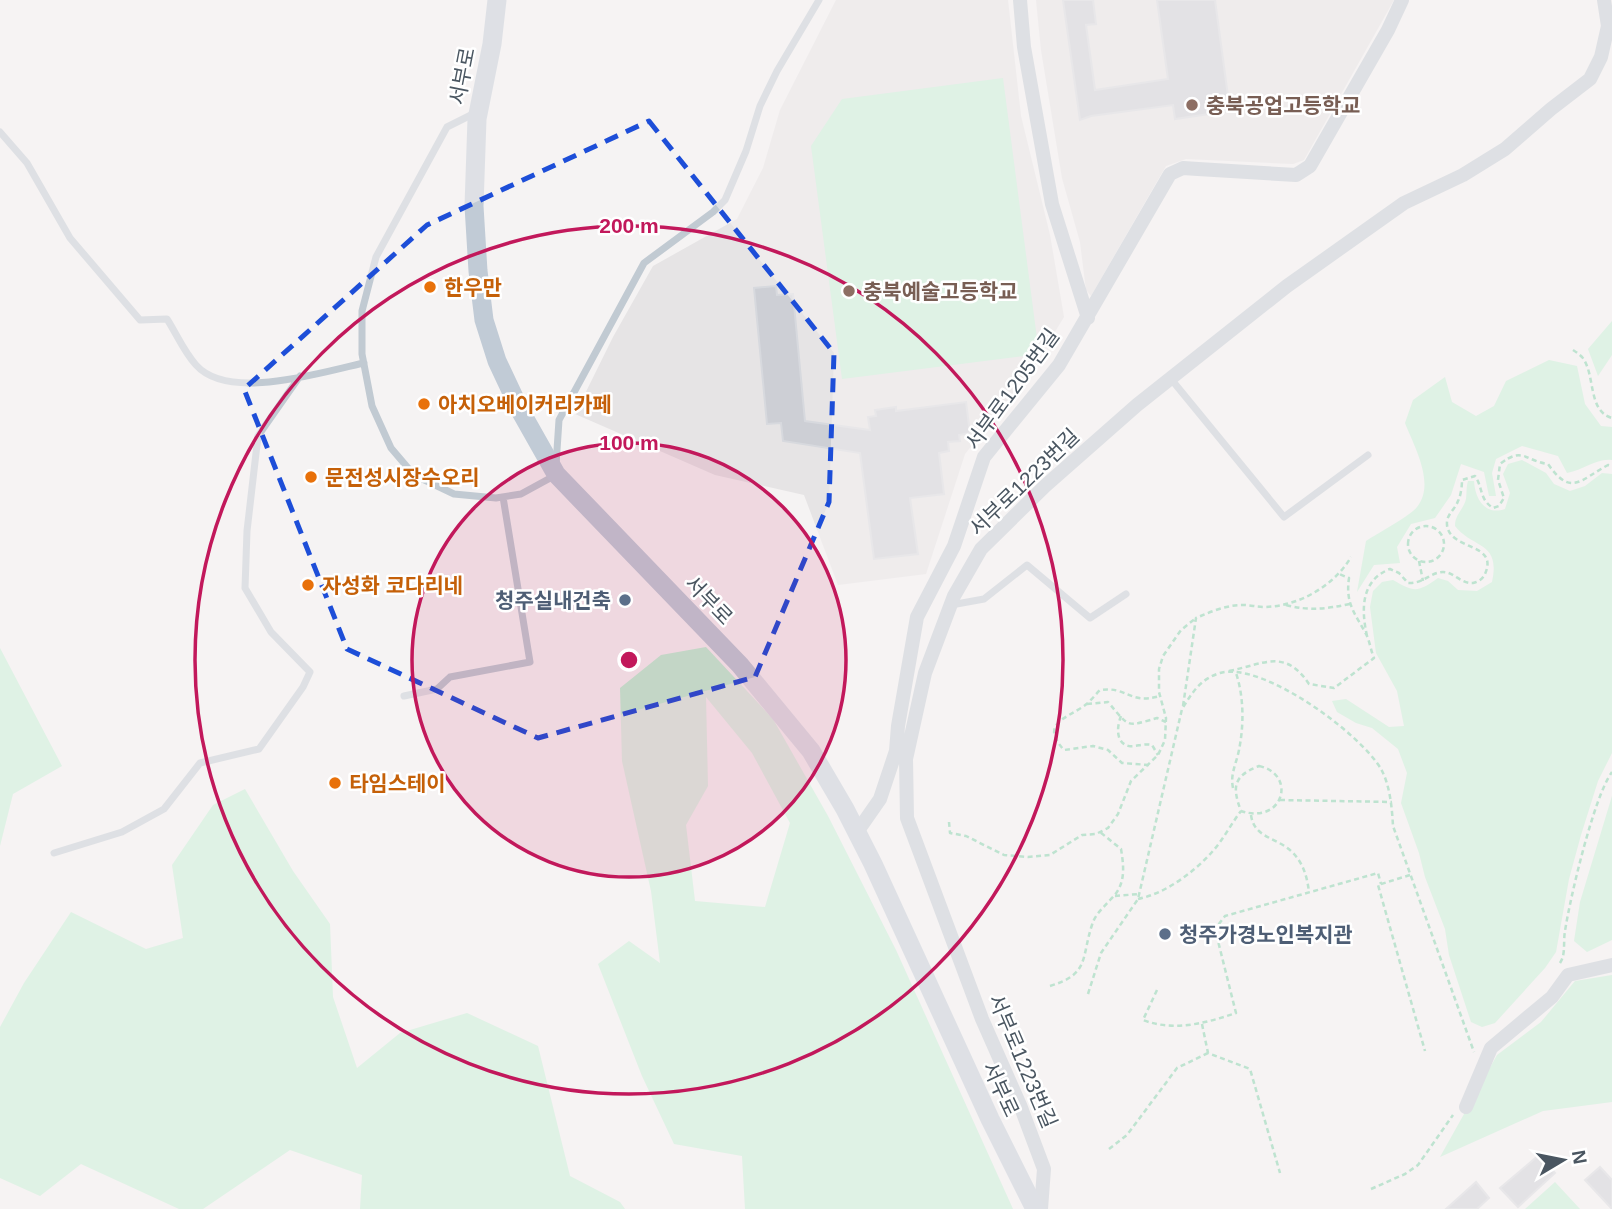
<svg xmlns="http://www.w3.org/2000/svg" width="1612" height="1209" font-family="Helvetica,'Noto Sans KR',sans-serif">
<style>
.education{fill:#e6e4e5}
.green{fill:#c3f1d5;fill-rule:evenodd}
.building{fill:#cdcfd5;stroke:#d7d9de;stroke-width:2}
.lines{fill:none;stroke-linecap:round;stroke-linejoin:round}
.path{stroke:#7ad0a6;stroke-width:2.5;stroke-dasharray:5 3.5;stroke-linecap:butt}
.service{stroke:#c1cad2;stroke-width:7}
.minor{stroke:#c1cad2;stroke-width:14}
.secondary{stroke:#c1cbd6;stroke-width:19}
.marked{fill:none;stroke:#1d4ed8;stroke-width:5;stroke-dasharray:14 9;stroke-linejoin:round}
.ring{fill:none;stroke:#c2185b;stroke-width:3.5}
.education-dot{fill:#8d6e63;stroke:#fff;stroke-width:2.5}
.food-dot{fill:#e8710a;stroke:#fff;stroke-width:2.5}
.service-dot{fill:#5c6f8a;stroke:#fff;stroke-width:2.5}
.labels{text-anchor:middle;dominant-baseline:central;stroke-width:5;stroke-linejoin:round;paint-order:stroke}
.street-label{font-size:21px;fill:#4a5661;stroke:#fff}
.education-label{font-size:21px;font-weight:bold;fill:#785e54;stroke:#fff;text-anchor:start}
.food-label{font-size:21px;font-weight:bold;fill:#c56008;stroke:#fff;text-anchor:start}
.service-label{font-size:21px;font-weight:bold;fill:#4e5e75;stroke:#fff;text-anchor:end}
.centre{fill:#c2185b;stroke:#fff;stroke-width:3.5}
.ring-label{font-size:21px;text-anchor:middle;font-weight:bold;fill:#c2185b;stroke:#fff;stroke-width:5;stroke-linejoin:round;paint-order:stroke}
</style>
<rect width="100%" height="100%" fill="#f5f3f3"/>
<path class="education" d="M836,0H1008L1021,116L1050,235L1064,317L1034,366L965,454L926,574L838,585L804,495L715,475L575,414L613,337L653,266L737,219L763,168L780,110Z
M1036,0H1394L1304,160L1293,164L1186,159L1166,166L1091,296L1086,290L1080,242L1062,178L1041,50Z"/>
<path class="green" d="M1003,78L1039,354L842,379L811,146L842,99Z
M1612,321V355L1598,376L1588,349Z
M1549,360L1577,366L1585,404L1601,426L1612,427V460C1596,458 1584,470 1567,473L1558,456L1522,446L1496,459L1492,473L1496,496H1489L1484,472L1461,464L1451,495L1435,518L1411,524L1397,547L1400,563L1374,565L1357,592L1366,541C1378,533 1409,517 1417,507C1436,484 1414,446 1405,423L1413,400L1445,377L1452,402L1476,416L1494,406L1506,381Z
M1522,460L1546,473L1554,484L1570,491L1585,486L1602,473L1612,474V753L1598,781L1581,835L1569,879L1556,952L1545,968L1495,1023L1482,1027L1471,1022L1449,955L1445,929L1425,877L1419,853L1401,803L1407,773L1398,749L1372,728L1356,723L1337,712L1332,701L1346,699L1389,727L1404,726L1397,691L1376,653L1370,607L1373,591L1382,582L1393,580C1414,592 1417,593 1438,578L1448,581L1458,590L1477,591L1492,582C1501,541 1473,549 1455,526C1455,514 1464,509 1466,499C1467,492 1466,488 1468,481H1474C1475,499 1485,516 1505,509L1510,493L1503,474L1508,464Z
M706,647L773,719L828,816L896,950L1013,1209H745L742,1156L674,1144L642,1076L598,964L629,941L660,963L651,891L622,761L620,688L661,655ZM706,697L752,753L790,823L765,907L695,901L686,825L708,786Z
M0,648L62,766L13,794L0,846Z
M245,789L293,871L330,924L333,997L357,1068L400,1033L467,1013L538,1046L570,1176L620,1202L625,1209H360L362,1175L290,1150L203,1209H179L81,1164L40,1196L0,1178V1027L24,983L71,912L146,949L183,938L172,865L213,805Z
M1612,796V940L1587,952L1574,941L1580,902Z
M1612,975V1102L1543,1111L1440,1157L1497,1055L1541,1022L1575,981Z
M1555,1182L1580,1209H1525Z"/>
<path class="building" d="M1063,0H1093L1096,24L1086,25L1095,90L1168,79L1157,0H1215L1230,111L1175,119L1173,105L1091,116L1080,120Z
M776,286L777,295L793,294L805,421L870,430L868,417L876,416L875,410L896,407V411L966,402L970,433L959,435L960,441L948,442L949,451L939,453L944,494L910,498L918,554L874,559L860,453L783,441L781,423L767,424L754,288Z
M1539,1155L1555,1173L1518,1207L1500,1188Z
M1600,1167L1612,1180V1209L1585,1180Z
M1476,1182L1489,1198L1477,1209H1446Z"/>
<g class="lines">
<path class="path" d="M1573,350C1576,352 1579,354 1582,357C1596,374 1587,411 1612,418
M1408 544a18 18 0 1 1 36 0a18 18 0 1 1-36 0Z
M1419,561L1423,581
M1286,605C1309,611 1326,609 1350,604
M1367,636C1361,609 1361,580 1390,569L1399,573L1408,583C1423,584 1431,572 1443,572C1454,572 1461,584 1473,583C1478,582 1483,579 1485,574C1499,542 1450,551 1447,525C1446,514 1455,510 1458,501C1461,495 1462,486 1462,480L1475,476C1483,487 1479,499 1493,508L1499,506L1504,498L1498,480L1500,464C1523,446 1525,461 1548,464C1571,497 1580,480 1608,465L1612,466
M1229,671C1264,664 1285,648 1309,684L1334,688L1374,658C1371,651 1370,643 1367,636C1356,614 1345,605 1349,578L1339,574
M1087,704L1108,702C1130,728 1126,727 1157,718L1166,722
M1183,706L1196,618C1210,612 1226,605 1243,605C1250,605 1257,607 1265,607C1299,606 1334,586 1351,557
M1121,716C1117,726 1115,743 1129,746C1136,747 1144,743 1152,745L1158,755
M1149,765L1122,763L1108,750L1093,746L1064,750C1040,724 1065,719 1084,706C1090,702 1095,695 1100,690C1128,686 1129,705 1160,696
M1259,766C1297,774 1284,825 1241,811C1232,787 1233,776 1259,766Z
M1233,788C1230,774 1236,765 1239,750C1244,725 1244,697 1236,673
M1280,800L1392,802
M1251,815C1254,838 1276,837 1291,851C1303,862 1307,876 1309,892
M949,822L950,833L966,836L1004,855L1028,857L1050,855L1082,835L1096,834L1108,828L1118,814L1131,781L1158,755L1165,740L1166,718L1159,692V669L1163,656L1181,630L1196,618
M1410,875L1378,885L1425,1051
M1115,896L1139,894
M1138,899C1166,893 1193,873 1212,852C1223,840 1231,824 1241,811
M1560,963C1566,954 1563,942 1565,931C1570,898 1594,796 1612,772
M1050,986C1090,974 1081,958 1092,925C1095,914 1104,907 1111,899C1126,885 1124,867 1121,849L1100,832
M1157,990L1143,1020C1174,1032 1206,1023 1236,1013L1215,929L1225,916L1378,873L1381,884
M1088,994L1101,953L1138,899L1182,709C1192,693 1200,679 1220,673C1262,661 1360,733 1381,769C1390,785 1392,808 1393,826L1474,1052
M1202,1024L1208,1053L1250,1069L1280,1173
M1109,1149L1127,1135L1177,1068L1208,1053
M1371,1189L1405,1174L1418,1165L1453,1115"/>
<path class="service" d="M475,113L447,127L376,257L362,311V354L372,406L391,448L414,475L454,494L496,498L521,494L554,476
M0,132L27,163L70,238L140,320L167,319C176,333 184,352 196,365C229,402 321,372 364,363
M1171,379L1284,517L1368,455
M556,465L559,420L644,263L713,212L725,200L746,151L760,106L777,71L819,0
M951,605L984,599L1027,565L1090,618L1126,594
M404,696L437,689L450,677L530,662L503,497
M54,853L122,832L164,809L200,763L259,749L303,687L310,672L271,632L245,588L247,531L258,436L300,376"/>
<path class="minor" d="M1020,0L1024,47L1052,204L1088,318
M857,832L880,799L896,751L898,726L917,617L954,546L984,457L1059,365L1170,174L1183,168L1198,169L1296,175L1310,166L1388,30L1402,0
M1466,1107L1491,1048L1552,997L1568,975L1612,965
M1041,1209L1044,1169L1020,1105L982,1019L907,818L906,759L925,673L954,596L981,549L1045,486L1137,405L1287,286L1404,203L1463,175L1505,149L1551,109L1590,79L1601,57L1608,26L1604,0"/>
<path class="secondary" d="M497,0L492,44L477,119L474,206L478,271L484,320L497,361L521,412L556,474L740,665L811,751L845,809L873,864L990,1119L1035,1209"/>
</g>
<path d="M0 0H1612V1209H0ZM649,121L834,353L829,502L755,677L538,738L347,649L244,389L427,225Z" fill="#f5f3f3" fill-opacity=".55" fill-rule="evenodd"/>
<path class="marked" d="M649,121L834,353L829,502L755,677L538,738L347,649L244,389L427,225Z"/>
<circle cx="629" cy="660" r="217" fill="#c2185b" fill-opacity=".12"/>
<g class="ring">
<circle cx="629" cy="660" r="217"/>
<circle cx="629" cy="660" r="434"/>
</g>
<g class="education-dot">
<circle cx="1192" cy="105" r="7"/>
<circle cx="849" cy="291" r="7"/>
</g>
<g class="food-dot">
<circle cx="430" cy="287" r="7"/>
<circle cx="424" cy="404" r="7"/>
<circle cx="311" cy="477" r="7"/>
<circle cx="308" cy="585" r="7"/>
<circle cx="335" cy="783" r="7"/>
</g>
<g class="service-dot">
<circle cx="625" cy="600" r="7"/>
<circle cx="1165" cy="934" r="7"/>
</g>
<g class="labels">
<g class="street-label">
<text transform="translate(462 76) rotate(-79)">서부로</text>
<text transform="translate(1012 389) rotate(-54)">서부로1205번길</text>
<text transform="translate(1024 482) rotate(-44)">서부로1223번길</text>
<text transform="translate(709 600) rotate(46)">서부로</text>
<text transform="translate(1023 1061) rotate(67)">서부로1223번길</text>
<text transform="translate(1001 1089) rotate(65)">서부로</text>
</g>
<g class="education-label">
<text x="1206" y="105">충북공업고등학교</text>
<text x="863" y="291">충북예술고등학교</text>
</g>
<g class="food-label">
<text x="444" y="287">한우만</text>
<text x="438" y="404">아치오베이커리카페</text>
<text x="325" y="477">문전성시장수오리</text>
<text x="322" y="585">자성화 코다리네</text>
<text x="349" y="783">타임스테이</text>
</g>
<g class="service-label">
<text x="611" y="600">청주실내건축</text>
<text x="1179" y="934" text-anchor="start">청주가경노인복지관</text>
</g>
</g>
<circle cx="629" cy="660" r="10" class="centre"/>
<g class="ring-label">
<text x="629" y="233">200 m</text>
<text x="629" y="450">100 m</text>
</g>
<g transform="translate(1563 1160) rotate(80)" stroke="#ffffff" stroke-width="5" paint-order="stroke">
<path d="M0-5L12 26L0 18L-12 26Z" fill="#4a5661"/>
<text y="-10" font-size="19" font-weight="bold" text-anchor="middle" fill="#4a5661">N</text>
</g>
</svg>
